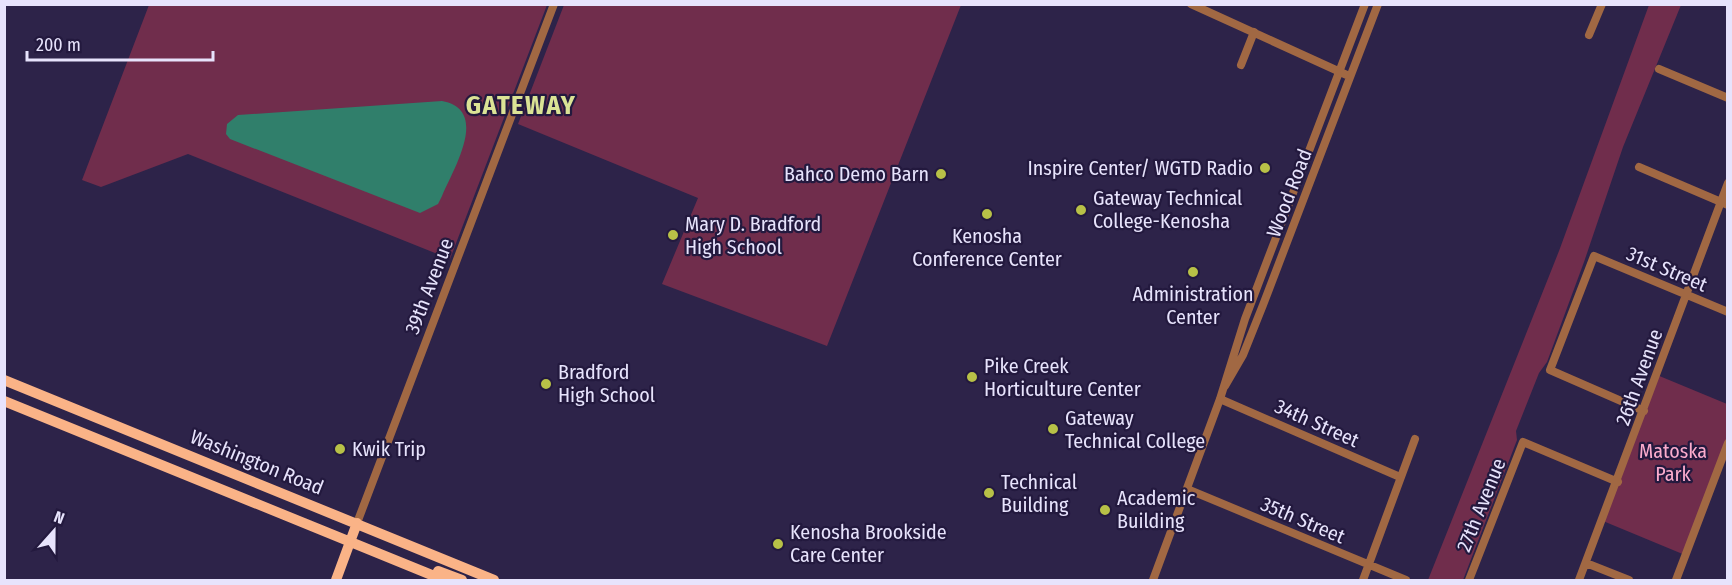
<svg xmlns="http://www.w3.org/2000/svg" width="1732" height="585" font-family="'Fira Sans Condensed',sans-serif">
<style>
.green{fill:#702d4c}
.water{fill:#307f6b}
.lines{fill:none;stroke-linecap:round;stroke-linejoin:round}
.minor{stroke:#a16843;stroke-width:8}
.major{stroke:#fab387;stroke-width:10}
.poi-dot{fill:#b8c147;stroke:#23193e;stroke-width:2}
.labels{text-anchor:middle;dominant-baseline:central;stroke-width:4.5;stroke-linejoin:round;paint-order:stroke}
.poi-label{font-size:20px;fill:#e7e3fc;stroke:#23193e;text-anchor:start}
.street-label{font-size:20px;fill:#e7e3fc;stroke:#23193e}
.park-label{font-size:20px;fill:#fcaccd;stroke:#23193e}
.district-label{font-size:26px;font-weight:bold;letter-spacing:1.5px;fill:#dbe395;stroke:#23193e}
</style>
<rect width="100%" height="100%" fill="#2d2349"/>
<path class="green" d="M149,5H547L450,259L188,154L101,187L82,180Z
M564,5H961L827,346L662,284L698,198L518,124Z
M1649,5H1681L1623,147L1584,262L1547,362L1539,373L1516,431L1517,440L1463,580H1428L1559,251Z
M1657,375L1727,404V443L1685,555L1603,521Z"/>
<path class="water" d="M442,101C490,110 454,168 442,196L438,204L420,213L230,139L226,134L227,124L238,115Z"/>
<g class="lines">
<path class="minor" d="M1191,4L1349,76
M1589,35L1602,4
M1241,65L1254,32
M1659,69L1728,98
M1639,167L1728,205
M1225,386L1243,355L1263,305L1378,4
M1220,399L1400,477
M1644,411L1550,370L1594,256L1728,312
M1187,489L1406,580
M357,523L554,4
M1586,563L1629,580
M1153,580L1220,399L1245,319L1365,4
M1363,580L1415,439
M1469,580L1523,442L1618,482
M1579,580L1728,183
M1676,580L1728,443"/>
<path class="major" d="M4,380L494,580
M4,401L444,580
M438,571L462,580
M336,580L357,523"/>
</g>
<g class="poi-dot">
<circle cx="1265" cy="168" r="6"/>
<circle cx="941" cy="174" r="6"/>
<circle cx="1081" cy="210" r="6"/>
<circle cx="987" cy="214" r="6"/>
<circle cx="673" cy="235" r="6"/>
<circle cx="1193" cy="272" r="6"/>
<circle cx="972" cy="377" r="6"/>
<circle cx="546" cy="384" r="6"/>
<circle cx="1053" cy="429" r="6"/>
<circle cx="340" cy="449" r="6"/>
<circle cx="989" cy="493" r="6"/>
<circle cx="1105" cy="510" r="6"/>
<circle cx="778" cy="544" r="6"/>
</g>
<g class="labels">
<g class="poi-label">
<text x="1253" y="168" text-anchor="end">Inspire Center/ WGTD Radio</text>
<text x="929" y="174" text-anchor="end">Bahco Demo Barn</text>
<text x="1093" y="198">Gateway Technical<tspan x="1093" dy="23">College-Kenosha</tspan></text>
<text x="685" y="224">Mary D. Bradford<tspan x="685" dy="23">High School</tspan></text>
<text x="987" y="236" text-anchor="middle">Kenosha<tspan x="987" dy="23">Conference Center</tspan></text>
<text x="1193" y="294" text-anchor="middle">Administration<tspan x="1193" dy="23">Center</tspan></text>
<text x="984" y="366">Pike Creek<tspan x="984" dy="23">Horticulture Center</tspan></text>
<text x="558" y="372">Bradford<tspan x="558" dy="23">High School</tspan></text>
<text x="1065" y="418">Gateway<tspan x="1065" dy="23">Technical College</tspan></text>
<text x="352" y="449">Kwik Trip</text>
<text x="1001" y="482">Technical<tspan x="1001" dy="23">Building</tspan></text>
<text x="1117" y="498">Academic<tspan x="1117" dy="23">Building</tspan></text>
<text x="790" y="532">Kenosha Brookside<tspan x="790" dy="23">Care Center</tspan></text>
</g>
<g class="street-label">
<text transform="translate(1289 193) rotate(-69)">Wood Road</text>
<text transform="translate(1667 269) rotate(23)">31st Street</text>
<text transform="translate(429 286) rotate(-69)">39th Avenue</text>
<text transform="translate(1639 377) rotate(-70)">26th Avenue</text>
<text transform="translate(1317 423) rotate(24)">34th Street</text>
<text transform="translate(257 462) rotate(22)">Washington Road</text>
<text transform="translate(1481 505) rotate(-68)">27th Avenue</text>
<text transform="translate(1303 520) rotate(23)">35th Street</text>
</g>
<g class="park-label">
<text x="1673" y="451">Matoska<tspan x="1673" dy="23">Park</tspan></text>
</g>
<g class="district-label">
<text x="521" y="105">GATEWAY</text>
</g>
</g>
<rect width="1732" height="585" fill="none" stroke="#e7e3fc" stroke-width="12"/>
<g transform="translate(54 531) rotate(21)" stroke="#23193e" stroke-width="4.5" paint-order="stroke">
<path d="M0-4.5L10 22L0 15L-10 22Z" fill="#e7e3fc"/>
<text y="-9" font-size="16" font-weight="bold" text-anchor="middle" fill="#e7e3fc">N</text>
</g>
<path d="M27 51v9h186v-9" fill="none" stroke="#e7e3fc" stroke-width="3"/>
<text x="36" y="51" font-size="18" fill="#e7e3fc" stroke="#23193e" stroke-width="4.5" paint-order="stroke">200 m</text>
</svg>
